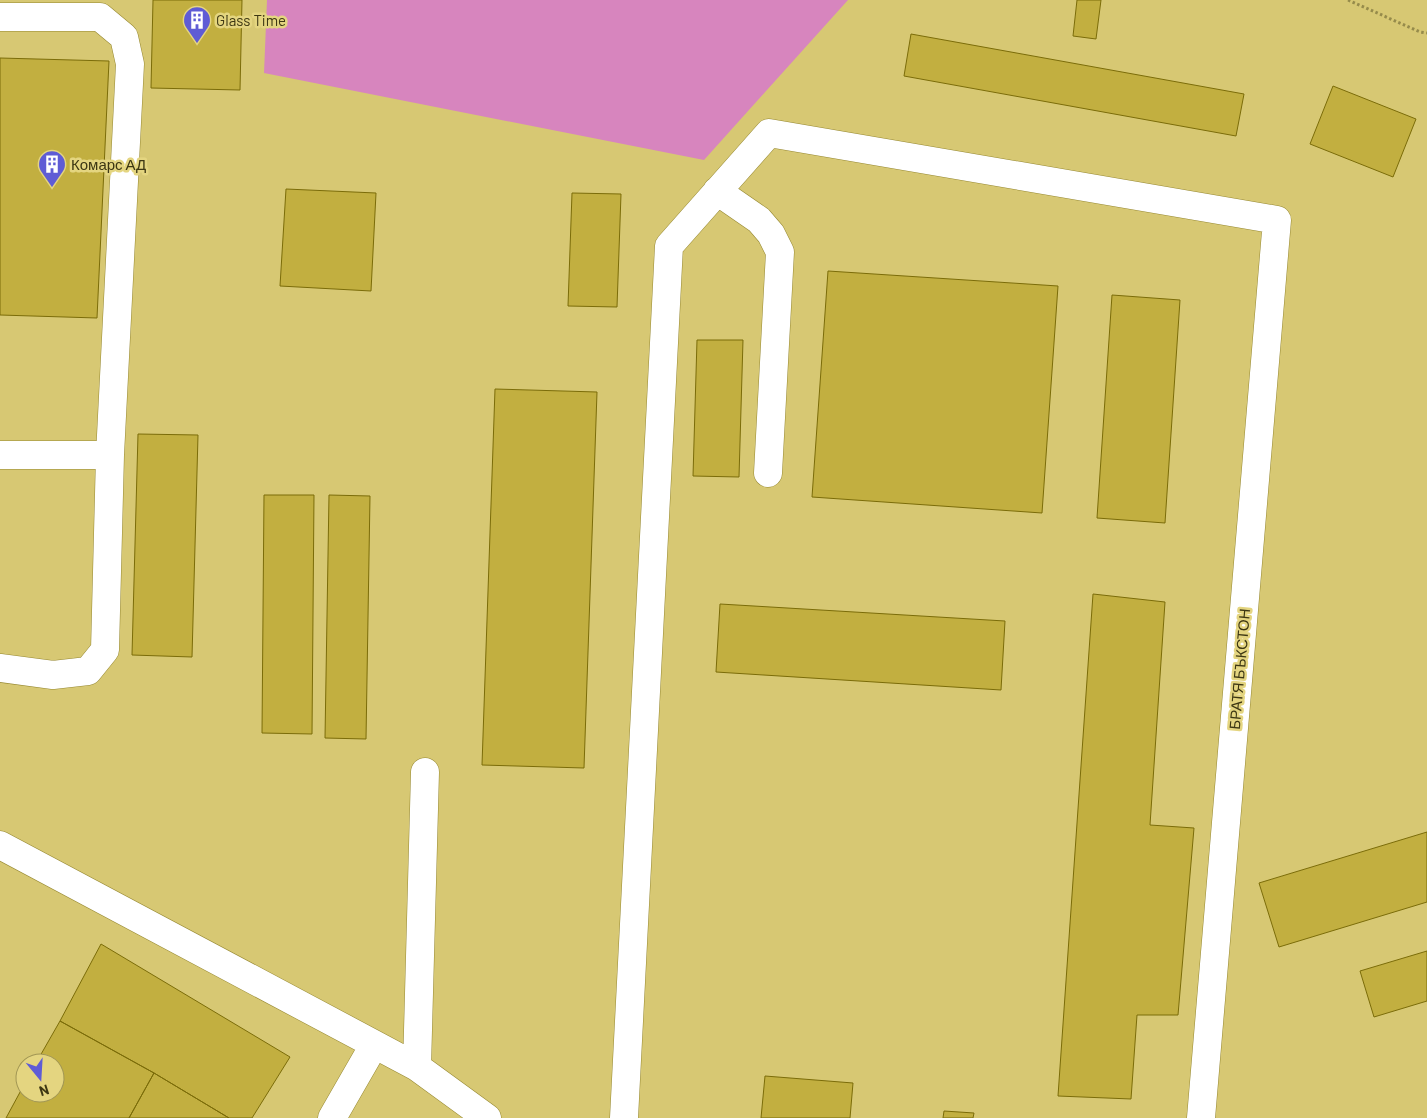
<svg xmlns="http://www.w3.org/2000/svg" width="1427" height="1118" font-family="Barlow,sans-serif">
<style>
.green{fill:#d785be}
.building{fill:#c2af40;stroke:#7b6c09}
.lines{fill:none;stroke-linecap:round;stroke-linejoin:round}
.minor-casing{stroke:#968831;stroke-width:29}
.path{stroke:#968b4b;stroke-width:3;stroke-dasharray:2.5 2.5;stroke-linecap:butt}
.minor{stroke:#fff;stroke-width:28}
.labels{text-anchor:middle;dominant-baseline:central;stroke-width:5;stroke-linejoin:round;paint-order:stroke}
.poi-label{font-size:15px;fill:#3d3713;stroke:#e4d580;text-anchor:start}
.street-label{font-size:15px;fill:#3d3713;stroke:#e4d580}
</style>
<rect width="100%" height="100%" fill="#d7c873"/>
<path class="green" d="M267,0H848L704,160L264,73Z"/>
<path class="building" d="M153,0H242L240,90L151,88Z
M1077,0H1101L1096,39L1073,36Z
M911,34L1244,94L1236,136L904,76Z
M0,58L109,61L97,318L0,315Z
M1333,86L1416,119L1393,177L1310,144Z
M286,189L376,193L371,291L280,286Z
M572,193L621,194L617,307L568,306Z
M828,271L1058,286L1042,513L812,497Z
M1112,295L1180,300L1165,523L1097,518Z
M697,340H743L739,477L693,476Z
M495,389L597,392L584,768L482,765Z
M138,434L198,435L192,657L132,655Z
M264,495H314L312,734L262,733Z
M329,495L370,496L366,739L325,738Z
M1093,594L1165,602L1150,825L1194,828L1178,1015H1137L1131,1099L1058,1096Z
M720,604L1005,621L1001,690L716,672Z
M1427,832V902L1279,947L1259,883Z
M101,944L290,1057L252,1118H229L154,1073L60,1021Z
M1427,951V1001L1374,1017L1360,971Z
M60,1021L154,1073L129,1118H6L25,1083V1093H55V1063H36Z
M154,1073L229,1118H129Z
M765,1076L853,1083L850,1118H761Z
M944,1111L974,1113L973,1118H943Z"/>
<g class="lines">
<g class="minor-casing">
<path id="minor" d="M0,17H100L124,37L130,64L110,455L105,650L88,671L53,675L0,668
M717,191L759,220L771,234L780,252L768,473
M0,455H110
M0,845L417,1067L487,1118
M417,1067L425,772
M332,1118L374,1045
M624,1118L669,246L769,133L1277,220L1201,1118"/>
</g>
<path class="path" d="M1348,0L1420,32L1427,33"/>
<use href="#minor" class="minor"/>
</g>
<defs>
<g id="building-pin" transform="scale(1.4375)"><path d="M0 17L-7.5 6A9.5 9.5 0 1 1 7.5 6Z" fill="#5f5cd5" stroke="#e4d580"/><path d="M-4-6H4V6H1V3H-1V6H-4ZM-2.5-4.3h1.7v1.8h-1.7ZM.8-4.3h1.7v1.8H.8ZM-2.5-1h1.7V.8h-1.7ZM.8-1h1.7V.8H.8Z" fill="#fff"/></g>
</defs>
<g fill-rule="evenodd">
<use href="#building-pin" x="197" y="20"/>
<use href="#building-pin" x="52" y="164"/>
</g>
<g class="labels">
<g class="poi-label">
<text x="216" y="20">Glass Time</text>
<text x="71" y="164">Комарс АД</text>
</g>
<g class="street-label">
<text transform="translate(1239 669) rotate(-85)">БРАТЯ БЪКСТОН</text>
</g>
</g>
<g transform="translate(40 1078) rotate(162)"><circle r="24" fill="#e4d580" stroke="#a19654"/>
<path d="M0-4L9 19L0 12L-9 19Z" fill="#5f5cd5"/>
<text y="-8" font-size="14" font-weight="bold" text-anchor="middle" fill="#3d3713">N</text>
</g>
</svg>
